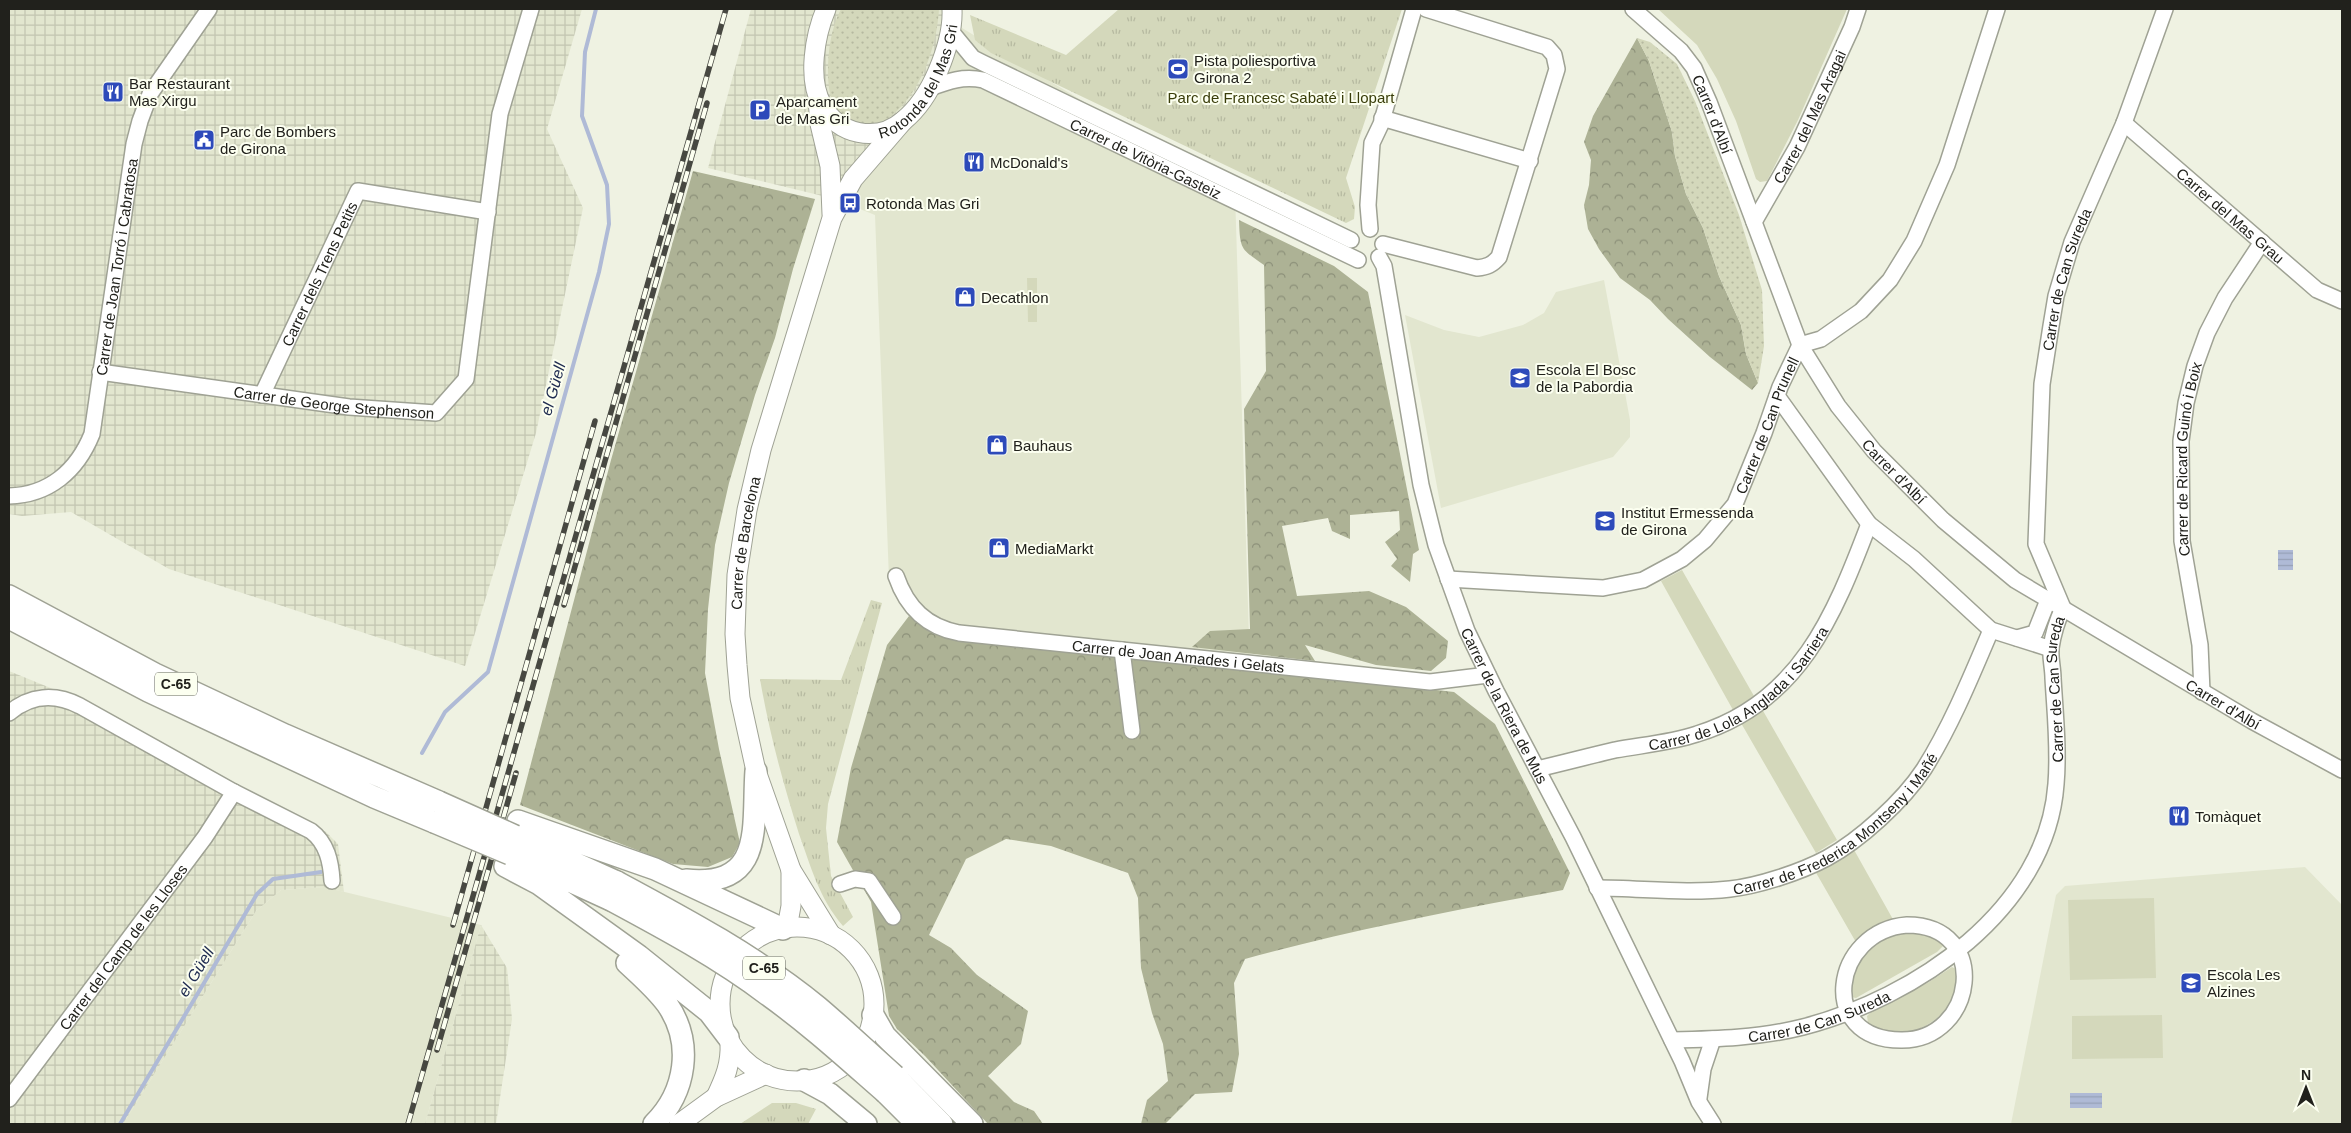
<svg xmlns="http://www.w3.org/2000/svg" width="2351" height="1133" font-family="Helvetica,sans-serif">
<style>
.built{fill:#e2e6cf}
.industrial{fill:url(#industrial-grid)}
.grass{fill:#d4d8bb}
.forest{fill:url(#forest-crowns)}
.park{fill:url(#park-tufts)}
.garden{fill:url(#garden-dots)}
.water{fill:url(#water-rules)}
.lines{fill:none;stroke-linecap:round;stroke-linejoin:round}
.stream{stroke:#afbad6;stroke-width:4}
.minor-casing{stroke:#9fa294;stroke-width:18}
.major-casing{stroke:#9fa294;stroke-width:21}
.highway-casing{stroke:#9fa294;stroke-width:24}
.minor{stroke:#fff;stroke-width:15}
.major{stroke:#fff;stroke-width:19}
.highway{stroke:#fff;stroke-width:21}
.rail-casing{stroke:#474841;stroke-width:5.5}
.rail{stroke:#fcfff0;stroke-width:4;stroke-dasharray:11;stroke-linecap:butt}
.highway-bridge-casing{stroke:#9fa294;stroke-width:24;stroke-linecap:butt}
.highway-bridge{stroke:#fff;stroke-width:21}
.labels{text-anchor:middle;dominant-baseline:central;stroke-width:4;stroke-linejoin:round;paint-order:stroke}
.shield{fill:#fcfff0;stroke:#63645c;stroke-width:1}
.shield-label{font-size:14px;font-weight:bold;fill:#21211c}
.poi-label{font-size:15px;fill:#21211c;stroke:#fcfff0;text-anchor:start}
.street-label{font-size:15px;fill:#21211c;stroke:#fcfff0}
.park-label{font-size:15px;fill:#393d0a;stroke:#fcfff0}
.water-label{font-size:16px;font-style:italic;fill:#1d2a4f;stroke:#fcfff0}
</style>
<defs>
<pattern id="industrial-grid" width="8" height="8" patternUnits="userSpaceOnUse" patternTransform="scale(1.25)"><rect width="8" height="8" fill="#e2e6cf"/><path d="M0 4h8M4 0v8" fill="none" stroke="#c2c5b1"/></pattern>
<pattern id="forest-crowns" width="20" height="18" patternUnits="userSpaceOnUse" patternTransform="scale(1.25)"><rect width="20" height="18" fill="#adb295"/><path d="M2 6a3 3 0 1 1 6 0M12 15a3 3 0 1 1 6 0" fill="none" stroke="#8c9079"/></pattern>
<pattern id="park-tufts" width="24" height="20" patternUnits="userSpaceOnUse" patternTransform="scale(1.25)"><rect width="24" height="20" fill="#d4d8bb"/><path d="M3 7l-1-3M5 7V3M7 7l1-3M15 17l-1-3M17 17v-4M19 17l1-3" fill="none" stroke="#b6b9a0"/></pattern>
<pattern id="garden-dots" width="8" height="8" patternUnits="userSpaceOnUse" patternTransform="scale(1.25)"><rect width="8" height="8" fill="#d4d8bb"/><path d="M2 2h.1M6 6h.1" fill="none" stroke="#b6b9a0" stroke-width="1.8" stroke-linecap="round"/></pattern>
<pattern id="water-rules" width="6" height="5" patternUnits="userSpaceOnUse" patternTransform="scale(1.25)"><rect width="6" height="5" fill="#afbad6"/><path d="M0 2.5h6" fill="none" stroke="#96a0b7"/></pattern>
</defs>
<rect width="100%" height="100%" fill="#eff2e2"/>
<path class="built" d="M962,28L1235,193L1250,669L1116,657L941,636L909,616L889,579L875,215L835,199Z
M1604,280L1630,420V437L1613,457L1441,508L1405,315L1444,330L1479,337L1523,325L1544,313L1556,292Z
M2305,867L2342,905L2341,1124H2011L2056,895L2065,886Z
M324,887L481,925L425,1124H123L256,911L281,890Z"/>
<path class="industrial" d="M9,9H582L547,129L583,208L536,433L465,666L169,569L71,512L22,516L9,514Z
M751,9H959L962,28L835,199L708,168Z
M9,671L80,700L326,832L338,844L344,892L324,887L281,890L256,911L123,1124H9Z
M481,925L507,968L512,1019L496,1124H425Z"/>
<path class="grass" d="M1658,9H1847L1798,120L1767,181L1760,182L1756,179L1736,121L1717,79L1697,45Z
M1027,278H1037V322H1028Z
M1682,570L1754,696L1733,710L1661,581Z
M1762,709L1837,840L1816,853L1741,723Z
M1853,848L1895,923L1857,944L1815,871Z
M2154,898L2156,978L2070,980L2068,900Z
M1899,932H1923L1943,942V946L1937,952L1856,998L1851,997C1849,961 1867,945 1899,932Z
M1952,967L1956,969C1957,975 1959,986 1957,992C1956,995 1953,999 1951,1002C1934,1029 1897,1044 1868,1023L1867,1016L1873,1010L1929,982Z
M2162,1015L2163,1058L2072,1059V1016Z"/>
<path class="forest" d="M1637,38L1649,61L1672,132L1675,156L1686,194L1703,228L1719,276L1741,325L1746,354L1758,383L1752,390L1710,357L1668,319L1650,300L1620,278L1599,249L1588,229L1584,205L1589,185L1591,160L1584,142L1593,116Z
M693,171L815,199L793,269L775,338L755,395L729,483L715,545L708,609L705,673L719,749L740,843L732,857L708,867L673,864L520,805L611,460Z
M1239,220L1334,266L1368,292L1419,550L1413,554L1410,582L1391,566L1397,559L1385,542L1400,530L1399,511L1350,515V539L1332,531L1328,518L1282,526L1297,596L1369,591L1406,607L1448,641L1446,658L1431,671L1376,665L1305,645L1315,661L1192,647L1210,631L1250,629L1244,409L1266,371L1264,265C1241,249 1240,250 1239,220Z
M909,616L941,636L1116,657L1250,669L1454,692L1495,724L1570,873L1563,890C1456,910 1350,930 1245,959L1234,983L1239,1054L1232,1092L1195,1094L1165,1124H1141L1147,1100L1168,1081L1163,1044L1152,1013L1141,968L1138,898L1128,873L1051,846L1006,839L966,859L929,935L951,948L977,975L1028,1011L1021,1044L988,1076L1014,1102L1034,1111L1043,1124H988L925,1056L897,1029L889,1016L871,902L837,842L851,768L887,645Z"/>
<path class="park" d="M1119,9H1402L1346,178L1355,207L1354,219L1346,223L991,53L975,40L970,15L1066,55Z
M871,600L882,603L828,804L826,828L831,876L853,917L843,926C819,898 811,867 799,834C783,783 769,732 760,679L841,680Z
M772,1103H796L816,1109L808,1124H740Z"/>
<path class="garden" d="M841,9H939C937,46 921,93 890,117C872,130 845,124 834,105C829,95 828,82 828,71C828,51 831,28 841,9Z
M1637,38L1650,42L1677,64L1695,101L1739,215L1762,290L1764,346L1758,383L1746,354L1741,325L1719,276L1703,228L1686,194L1675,156L1672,132L1649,61Z"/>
<path class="water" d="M2278,550H2293V570H2278Z
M2070,1093H2102V1108H2070Z"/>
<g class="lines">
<path class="stream" d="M422,753L445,712L488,672L599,272L609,224L607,185L582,116L585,52L596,9
M120,1124L257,894L273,879L321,872"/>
<g class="minor-casing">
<g id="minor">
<path id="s1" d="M1633,9L1681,51L1694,68L1709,102L1800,345L1838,406L1874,451L1943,520L2015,580L2252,721L2342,770"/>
<path d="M950,30L973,58L983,63L1351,240"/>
<path id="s2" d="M930,88C949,81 963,76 983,80L1358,260"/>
<path d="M1382,118L1530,161"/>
<path id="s3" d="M2124,123L2317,290L2342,301"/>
<path id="s4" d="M1754,222L1797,147L1852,27L1858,9"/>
<path d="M1370,229L1368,205L1372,143L1381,124L1414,9"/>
<path d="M1383,244L1477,268C1487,267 1492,265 1499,257L1557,69L1554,55L1547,47L1426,9"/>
<path id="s5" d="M1379,257L1384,266L1421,485L1436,545L1467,631L1496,691L1573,837L1682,1061L1699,1102L1713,1124"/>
<path id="s6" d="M100,372L349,407L436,413L466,379L500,114L531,9"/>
<path id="s7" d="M262,395L358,191L488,212"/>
<path d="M1777,396L1869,524L1914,559L1991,630L2051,649"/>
<path id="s8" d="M9,496C49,495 77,471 92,434L134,144L140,121L150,94L209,9"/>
<path id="s9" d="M896,576C907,608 927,627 959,633L1430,682L1488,675"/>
<path id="s10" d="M1448,579L1603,588L1643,580L1682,559L1705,540L1735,504L1764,433L1780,387L1800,345L1821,339L1861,311L1890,280L1914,241L1947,165L1997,9"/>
<path d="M2017,638L2035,633L2048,600"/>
<path d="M1122,650L1132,731"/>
<path id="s11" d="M2202,692L2200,645L2182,541L2181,441L2186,403L2195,366L2207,333L2225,298L2262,242"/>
<path d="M9,713C30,695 55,693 80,706L234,792L311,831C327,843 331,862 332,881"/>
<path id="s12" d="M1537,769C1563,763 1589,756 1615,750C1642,745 1670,743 1697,734C1799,703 1834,616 1869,524"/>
<path d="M840,884L855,879L869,881L893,917"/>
<path id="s13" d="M1597,888C1641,888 1686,894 1730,889C1758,886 1801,872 1827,858C1860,840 1903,801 1924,769C1951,726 1971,677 1991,630"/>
<path d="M1907,925C1992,925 1976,1041 1901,1040C1816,1040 1832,931 1907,925Z"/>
<path id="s14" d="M1672,1040C1716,1039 1760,1038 1803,1027C1915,998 2047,910 2056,784C2059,749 2055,713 2053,678C2053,668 2050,658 2051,648C2053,634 2057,621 2063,608L2036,544L2042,384L2051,326L2056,296L2072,242L2124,123L2165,9"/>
<path d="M1699,1098L1703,1069L1713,1039"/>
<path id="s15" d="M9,1099L205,837L234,792"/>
</g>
</g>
<g class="major-casing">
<g id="major">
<path id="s16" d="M826,9C815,35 807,79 822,105C838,135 877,143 903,121C919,108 930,90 938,71C946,52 953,30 952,9"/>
<path d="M818,100L820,124L830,166L832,214"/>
<circle cx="797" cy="1004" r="77"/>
<path d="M787,928L791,906V870"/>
<path id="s17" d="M831,935L791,870L756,771L740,698L737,665L735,634L737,575L747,510L761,450L832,218L853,179L903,121"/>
<path d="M716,1097C725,1078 731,1064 730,1043"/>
<path d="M679,1124L716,1097L766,1074"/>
</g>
</g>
<g class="highway-casing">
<path id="highway" d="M9,596L155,674L285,735L439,802
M9,618L148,691L374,797L434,822
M518,821L655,869L783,929
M515,836L617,882
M515,856L611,900
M505,866L539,884L639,956L709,1012L728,1037
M686,880C766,888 752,825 756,771
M627,963C641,976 656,989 667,1004C694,1043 686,1092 654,1124
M873,1015L885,1036L972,1124
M895,1076L942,1124
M804,1080L830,1094L866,1124
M886,1093L917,1124"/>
</g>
<use href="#minor" class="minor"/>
<use href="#major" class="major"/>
<use href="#highway" class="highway"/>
<g class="rail-casing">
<path id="rail" d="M564,605L707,103
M453,925L595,421
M437,1050L516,773
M408,1124L726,9"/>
</g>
<use href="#rail" class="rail"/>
<g class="highway-bridge-casing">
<path id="highway-bridge" d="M439,802L515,836
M434,822L510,854
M617,882C686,919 757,957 818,1007C844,1029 869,1053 895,1076
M611,900C665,929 719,958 768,995C810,1025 847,1059 886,1093"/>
</g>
<use href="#highway-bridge" class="highway-bridge"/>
</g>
<defs>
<g id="stadium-square" transform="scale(1.125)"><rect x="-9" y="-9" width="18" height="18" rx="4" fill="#2d4aba" stroke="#fcfff0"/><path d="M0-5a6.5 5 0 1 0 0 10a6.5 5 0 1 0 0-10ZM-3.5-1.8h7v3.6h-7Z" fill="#fff"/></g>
<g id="restaurant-square" transform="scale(1.125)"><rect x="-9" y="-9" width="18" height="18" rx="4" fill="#2d4aba" stroke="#fcfff0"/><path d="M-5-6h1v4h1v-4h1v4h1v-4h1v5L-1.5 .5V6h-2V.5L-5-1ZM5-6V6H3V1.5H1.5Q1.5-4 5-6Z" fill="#fff"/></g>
<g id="parking-square" transform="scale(1.125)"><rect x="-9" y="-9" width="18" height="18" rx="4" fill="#2d4aba" stroke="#fcfff0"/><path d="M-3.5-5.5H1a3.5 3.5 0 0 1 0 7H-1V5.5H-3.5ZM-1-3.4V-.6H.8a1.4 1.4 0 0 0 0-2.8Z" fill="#fff"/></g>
<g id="civic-square" transform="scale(1.125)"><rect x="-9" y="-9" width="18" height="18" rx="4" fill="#2d4aba" stroke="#fcfff0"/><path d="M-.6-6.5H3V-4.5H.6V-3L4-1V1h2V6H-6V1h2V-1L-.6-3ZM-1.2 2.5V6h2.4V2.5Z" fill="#fff"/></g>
<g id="bus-square" transform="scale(1.125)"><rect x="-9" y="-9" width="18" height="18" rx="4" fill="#2d4aba" stroke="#fcfff0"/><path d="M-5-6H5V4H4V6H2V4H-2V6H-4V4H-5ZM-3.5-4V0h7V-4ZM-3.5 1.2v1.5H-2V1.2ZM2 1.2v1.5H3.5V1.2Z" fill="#fff"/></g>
<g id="shop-square" transform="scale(1.125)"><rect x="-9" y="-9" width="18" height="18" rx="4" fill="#2d4aba" stroke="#fcfff0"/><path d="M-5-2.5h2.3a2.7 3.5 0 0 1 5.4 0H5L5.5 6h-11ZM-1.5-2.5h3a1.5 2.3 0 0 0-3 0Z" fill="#fff"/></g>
<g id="school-square" transform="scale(1.125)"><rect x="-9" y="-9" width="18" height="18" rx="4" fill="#2d4aba" stroke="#fcfff0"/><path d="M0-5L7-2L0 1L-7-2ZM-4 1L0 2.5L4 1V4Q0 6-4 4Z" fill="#fff"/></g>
</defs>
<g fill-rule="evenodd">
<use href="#stadium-square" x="1178" y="69"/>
<use href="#restaurant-square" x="113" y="92"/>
<use href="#parking-square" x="760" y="110"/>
<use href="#civic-square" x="204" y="140"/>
<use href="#restaurant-square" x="974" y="162"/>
<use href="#bus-square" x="850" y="203"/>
<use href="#shop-square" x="965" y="297"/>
<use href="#school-square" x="1520" y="378"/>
<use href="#shop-square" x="997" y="445"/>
<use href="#school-square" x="1605" y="521"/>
<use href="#shop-square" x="999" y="548"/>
<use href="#restaurant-square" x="2179" y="816"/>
<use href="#school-square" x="2191" y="983"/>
</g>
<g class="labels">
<g class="shield">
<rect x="155" y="672.5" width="42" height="23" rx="4"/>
<rect x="743" y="956.5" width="42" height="23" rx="4"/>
</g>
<g class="shield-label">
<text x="176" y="684">C-65</text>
<text x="764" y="968">C-65</text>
</g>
<g class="poi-label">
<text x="1194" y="60">Pista poliesportiva<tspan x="1194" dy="17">Girona 2</tspan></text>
<text x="129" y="83">Bar Restaurant<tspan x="129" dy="17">Mas Xirgu</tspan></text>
<text x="776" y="101">Aparcament<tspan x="776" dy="17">de Mas Gri</tspan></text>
<text x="220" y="131">Parc de Bombers<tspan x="220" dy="17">de Girona</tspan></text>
<text x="990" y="162">McDonald's</text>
<text x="866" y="203">Rotonda Mas Gri</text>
<text x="981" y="297">Decathlon</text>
<text x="1536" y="369">Escola El Bosc<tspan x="1536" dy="17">de la Pabordia</tspan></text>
<text x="1013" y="445">Bauhaus</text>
<text x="1621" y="512">Institut Ermessenda<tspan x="1621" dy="17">de Girona</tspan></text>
<text x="1015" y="548">MediaMarkt</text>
<text x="2195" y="816">Tomàquet</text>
<text x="2207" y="974">Escola Les<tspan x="2207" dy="17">Alzines</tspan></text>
</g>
<g class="street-label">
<text stroke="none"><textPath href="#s16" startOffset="235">Rotonda del Mas Gri</textPath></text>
<text stroke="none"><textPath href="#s1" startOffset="135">Carrer d'Albí</textPath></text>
<text stroke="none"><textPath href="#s4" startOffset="119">Carrer del Mas Aragai</textPath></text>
<text stroke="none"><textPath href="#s2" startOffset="235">Carrer de Vitòria-Gasteiz</textPath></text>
<text stroke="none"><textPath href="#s3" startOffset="141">Carrer del Mas Grau</textPath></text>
<text stroke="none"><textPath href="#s8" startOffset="279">Carrer de Joan Torró i Cabratosa</textPath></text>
<text stroke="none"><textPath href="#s7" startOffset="134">Carrer dels Trens Petits</textPath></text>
<text stroke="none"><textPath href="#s14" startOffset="1020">Carrer de Can Sureda</textPath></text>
<text stroke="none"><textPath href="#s6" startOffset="236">Carrer de George Stephenson</textPath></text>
<text stroke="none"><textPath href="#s10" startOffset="402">Carrer de Can Prunell</textPath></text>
<text stroke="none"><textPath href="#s11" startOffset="235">Carrer de Ricard Guinó i Boix</textPath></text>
<text stroke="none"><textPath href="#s1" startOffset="540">Carrer d'Albí</textPath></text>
<text stroke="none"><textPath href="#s17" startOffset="412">Carrer de Barcelona</textPath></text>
<text stroke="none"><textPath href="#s9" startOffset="310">Carrer de Joan Amades i Gelats</textPath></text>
<text stroke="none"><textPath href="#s12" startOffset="224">Carrer de Lola Anglada i Sarriera</textPath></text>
<text stroke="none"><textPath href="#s14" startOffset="600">Carrer de Can Sureda</textPath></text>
<text stroke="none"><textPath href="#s5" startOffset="469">Carrer de la Riera de Mus</textPath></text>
<text stroke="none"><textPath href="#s1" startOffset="945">Carrer d'Albí</textPath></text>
<text stroke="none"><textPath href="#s13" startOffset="261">Carrer de Frederica Montseny i Mañé</textPath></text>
<text stroke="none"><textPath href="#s15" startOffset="190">Carrer del Camp de les Lloses</textPath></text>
<text stroke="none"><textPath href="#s14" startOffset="150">Carrer de Can Sureda</textPath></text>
</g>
<g class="park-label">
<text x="1281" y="97">Parc de Francesc Sabaté i Llopart</text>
</g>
<g class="water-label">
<text transform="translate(553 389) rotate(-74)">el Güell</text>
<text transform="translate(196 972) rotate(-59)">el Güell</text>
</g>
</g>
<rect width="2351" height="1133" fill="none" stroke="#21211c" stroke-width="20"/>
<g transform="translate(2306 1088)" stroke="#fcfff0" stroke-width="4" paint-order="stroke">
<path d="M0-4L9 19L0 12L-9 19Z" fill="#21211c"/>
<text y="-8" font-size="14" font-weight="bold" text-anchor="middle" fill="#21211c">N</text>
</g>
</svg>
